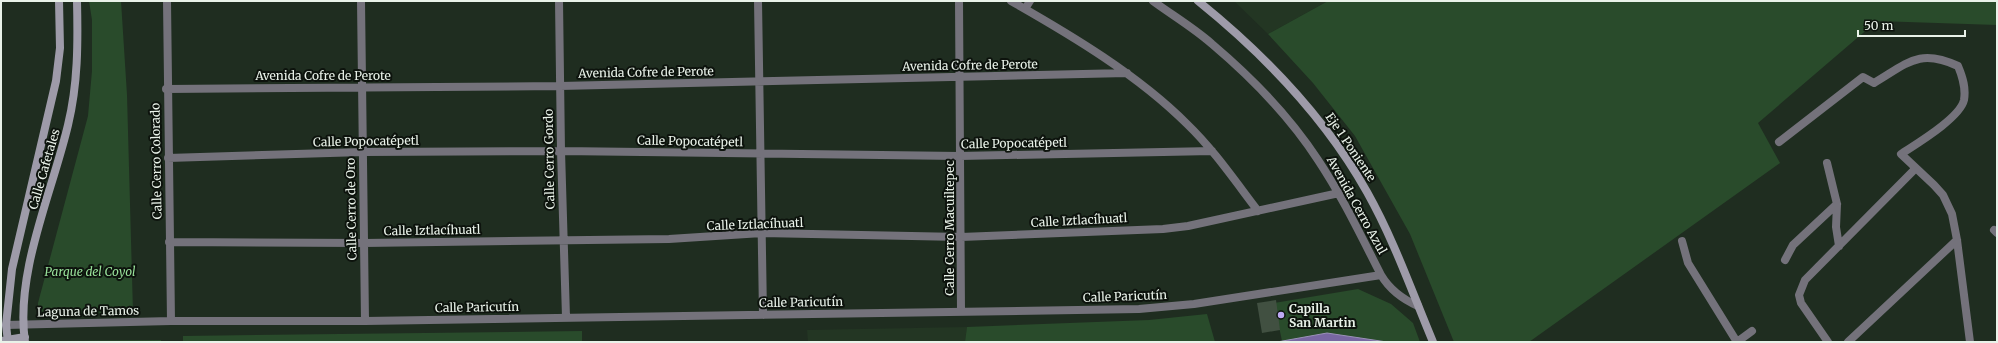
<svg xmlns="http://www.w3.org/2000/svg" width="1998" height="343" font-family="Merriweather,serif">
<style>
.built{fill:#233623}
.green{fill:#294b2b}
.water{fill:#7867a2;stroke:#9a91b7}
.building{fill:#415041}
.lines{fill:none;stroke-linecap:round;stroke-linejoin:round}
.street{stroke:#74727b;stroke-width:8}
.secondary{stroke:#9e9ba9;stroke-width:8}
.poi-dot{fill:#bea9f4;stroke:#0d130d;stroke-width:1.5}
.labels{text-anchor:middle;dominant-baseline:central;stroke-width:4;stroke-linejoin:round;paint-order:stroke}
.street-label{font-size:12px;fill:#e9f2e9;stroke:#0d130d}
.park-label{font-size:12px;font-style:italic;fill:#98e19a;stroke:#0d130d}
.poi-label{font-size:12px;font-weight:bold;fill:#e9f2e9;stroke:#0d130d;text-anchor:start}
</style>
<rect width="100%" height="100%" fill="#1f2d20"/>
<path class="built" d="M1234,1H1328L1268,34Z
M967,327L965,342H808L807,330Z"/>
<path class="green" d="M89,1H121L127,95L133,312L47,314L38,311V303L88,116L92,71V20Z
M1328,1H1997V25L1877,21L1758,123L1780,163L1529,342H1454L1410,234L1355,136L1313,83L1268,34Z
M1358,289L1391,304L1413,323L1420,342H1280L1282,341L1274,303Z
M1207,314L1215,342H965L967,327L1149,320Z
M582,331V342H183V336Z
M161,340V342L38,341Z"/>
<path class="water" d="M1327,333L1387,342H1277Z"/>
<path class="building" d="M1276,300L1280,330L1262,333L1257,303Z"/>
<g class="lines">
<path class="street" d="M167,1L171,321
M361,1L365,321
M559,1L561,151L566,317
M758,1L763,315
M959,1L961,311
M1011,1C1071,35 1138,75 1187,124C1214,150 1235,181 1258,211
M1153,1C1172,15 1194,28 1212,44C1251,77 1290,117 1318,160C1342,196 1361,236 1381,275
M1025,9L1030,1
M166,89L560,86L1127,73
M1779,142L1863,77L1874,83C1908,63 1919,48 1958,66C1963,78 1966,88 1964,100C1960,118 1916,144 1901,154L1934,185L1943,195L1952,214L1957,240L1970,342
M168,158L363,152L561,151L960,156L1212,151
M1827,163L1837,204L1836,227L1839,246
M1994,230L1997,233
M1682,241L1688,263L1737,342
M169,242L364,243L669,239L762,233L961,237L1163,229L1188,226L1339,193
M1785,260L1793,245L1837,204
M6,325L171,321H365L1139,309L1194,304L1381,275C1390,290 1402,299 1418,306
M1737,342L1752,331
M1828,342L1801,303L1799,295L1805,280L1916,168
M1848,342L1957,240"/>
<path class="secondary" d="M1198,1C1265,55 1325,117 1367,192C1394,240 1412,292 1433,342
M1,341L25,337
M8,342L6,325L12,269L56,81L60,48L59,1
M25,342C15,272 52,193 68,125C78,84 78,43 77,1"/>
</g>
<circle class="poi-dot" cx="1281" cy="315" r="4"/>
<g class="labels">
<g class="street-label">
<text transform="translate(970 65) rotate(-1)">Avenida Cofre de Perote</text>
<text transform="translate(646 72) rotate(-1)">Avenida Cofre de Perote</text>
<text x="323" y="75">Avenida Cofre de Perote</text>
<text transform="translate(366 141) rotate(-1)">Calle Popocatépetl</text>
<text transform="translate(690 141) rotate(1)">Calle Popocatépetl</text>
<text transform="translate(1014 143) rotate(-1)">Calle Popocatépetl</text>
<text transform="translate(1351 147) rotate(56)">Eje 1 Poniente</text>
<text transform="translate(549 159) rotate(-91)">Calle Cerro Gordo</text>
<text transform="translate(156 161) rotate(-91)">Calle Cerro Colorado</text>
<text transform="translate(44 169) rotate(-74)">Calle Cafetales</text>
<text transform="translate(1357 205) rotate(61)">Avenida Cerro Azul</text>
<text transform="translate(351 209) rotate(-91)">Calle Cerro de Oro</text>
<text transform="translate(1079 220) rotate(-3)">Calle Iztlacíhuatl</text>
<text transform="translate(755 224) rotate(-2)">Calle Iztlacíhuatl</text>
<text transform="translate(949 228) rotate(-90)">Calle Cerro Macuiltepec</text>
<text transform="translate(432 230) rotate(-1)">Calle Iztlacíhuatl</text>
<text transform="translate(1125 296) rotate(-2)">Calle Paricutín</text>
<text transform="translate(801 302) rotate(-1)">Calle Paricutín</text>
<text transform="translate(477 307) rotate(-1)">Calle Paricutín</text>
<text transform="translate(88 311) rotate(-1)">Laguna de Tamos</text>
</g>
<g class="park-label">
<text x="90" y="271">Parque del Coyol</text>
</g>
<g class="poi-label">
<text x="1289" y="308">Capilla<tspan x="1289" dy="14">San Martin</tspan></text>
</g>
</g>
<rect width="1998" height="343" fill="none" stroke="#e9f2e9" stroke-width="4"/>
<path d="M1858 30v6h107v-6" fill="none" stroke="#e9f2e9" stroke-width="2"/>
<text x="1864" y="30" font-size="12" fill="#e9f2e9" stroke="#0d130d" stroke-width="3" paint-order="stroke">50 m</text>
</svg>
